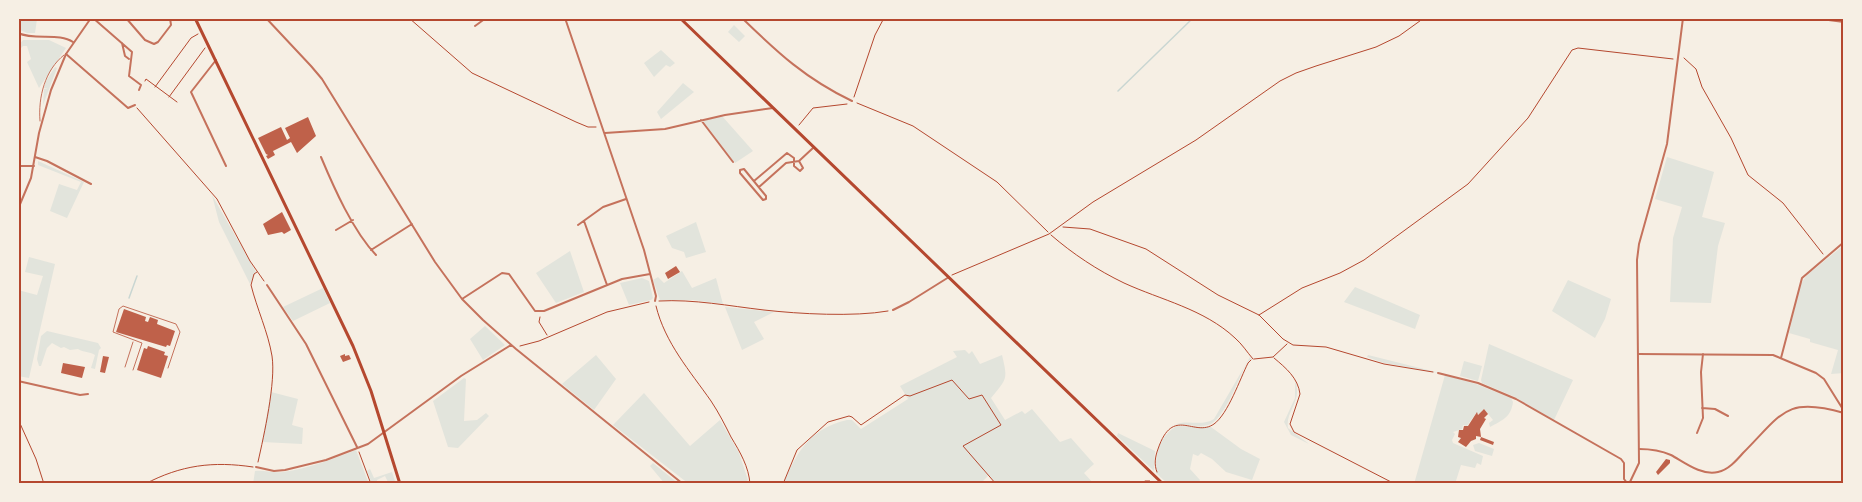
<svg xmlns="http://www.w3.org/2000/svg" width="1862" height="502" font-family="Inter,sans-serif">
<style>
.green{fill:#e2e4dc}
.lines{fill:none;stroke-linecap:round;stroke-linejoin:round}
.stream{stroke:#c9d6d2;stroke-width:1.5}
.building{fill:#bf614a}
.path{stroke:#b5482f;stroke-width:1}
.service{stroke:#c5725c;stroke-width:1}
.minor{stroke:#c5725c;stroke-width:2}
.tertiary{stroke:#c5725c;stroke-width:2}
.secondary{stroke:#b5482f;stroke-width:3}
.primary{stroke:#b5482f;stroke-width:3}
.neatline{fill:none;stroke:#b5482f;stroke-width:2}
</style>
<rect width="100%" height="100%" fill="#f6efe4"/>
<path class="green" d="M18,18L37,19L35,33H27L18,29Z
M734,25L745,36L739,42L728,32Z
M23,40H49L66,48L39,88L27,62L31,59L27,46H23L20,49L18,46Z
M661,50L675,63L670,67L666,65L654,77L644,63Z
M55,67L57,68L43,105L44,89H48L44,88L46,81Z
M683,83L694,92L661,119L657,112Z
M722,116L753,151L735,163L703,121Z
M1667,157L1714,172L1702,217L1725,223L1718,246L1711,303L1670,302L1673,238L1682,207L1655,199Z
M38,161L84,182L67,218L50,211L59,184L77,190L81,182L38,165Z
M212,195L256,272L250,284L219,222Z
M696,222L706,252L686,258L684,252L672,248L666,236Z
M1844,245V373L1831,374L1838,350L1810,342V339L1789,333L1800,285L1807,275Z
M570,251L584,292L556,303L536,273Z
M29,257L55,264L29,378L18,376V290L37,295L43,276L25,272Z
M682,271L692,288L716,278L723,304L693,300H660L653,280L658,277L664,283Z
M642,278L649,281L653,298L651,300L629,305L620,283Z
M1568,280L1611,299L1605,319L1595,338L1552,311Z
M1355,287L1420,315L1415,329L1344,302Z
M323,288L330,303L293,321L283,307Z
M725,307L774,312L754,322L764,339L742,350Z
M485,326L505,345L483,360L470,339Z
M47,331L98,343L101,348L99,350L95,369L91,368L95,355C89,351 84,353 78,349L70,350L64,347L61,348L52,343L47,348L41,366H39L37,359L41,336Z
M1489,344L1573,380L1554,420L1515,397L1482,383L1481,380Z
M965,350L969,354L972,351L980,364L1002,355C1008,380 1007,378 991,398L1005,420L1022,411L1025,414L1032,409L1060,442L1071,438L1094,464L1084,473L1094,484H997L979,465L988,476L980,484H783C798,451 809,429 847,420H852L861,429L908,399L900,386L957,357L953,351Z
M596,355L616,379L594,410L562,384Z
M1368,355L1444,374L1384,363L1367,357Z
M1250,357L1251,359L1246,364C1239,378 1223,422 1208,425C1198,428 1185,423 1174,425C1187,419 1202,427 1214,419Z
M1464,361L1482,366L1478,381L1460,376Z
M1445,375L1476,384L1511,398L1513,402C1511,417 1503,420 1490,427L1489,423L1493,420L1484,409L1479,414L1476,413L1467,426L1463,425L1462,429L1453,432L1455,434L1452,440L1453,443L1483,456L1481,465L1477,463L1475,468L1461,465L1455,484H1414Z
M464,378L466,379L464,421L477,420L486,413L489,416L458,448L448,447L433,401Z
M1295,381C1303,401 1285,411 1288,428L1309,444L1291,435L1284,422L1295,398Z
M271,392L298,399L292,425L303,428L302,444L262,442Z
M644,393L690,446L720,420L739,453L748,480L742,484H689L613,425Z
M1177,426L1211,427L1241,449L1260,459L1252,480L1226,472L1212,459L1201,453L1198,456L1193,454L1190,469L1200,480L1198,484H1168L1156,473C1155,454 1160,435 1177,426Z
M1118,433L1155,451L1154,471L1117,436Z
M1479,443L1494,449L1492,456L1475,451L1473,445Z
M356,450L369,484H253L255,471C264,470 273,473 283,472C308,469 332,459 356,450Z
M653,463L679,484H665L650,466Z
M370,469L374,478L392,472L396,484H389L385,476L377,480V484H372L367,471Z"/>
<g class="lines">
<path class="stream" d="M1118,91L1193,18
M129,298L137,276"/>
</g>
<path class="building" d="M308,117L316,136L297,153L291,142L273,151L275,155L268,159L266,156L268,155L266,154L258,138L281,127L287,140L290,138L285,128Z
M282,212L291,230L284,234L282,232L268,235L263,224Z
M676,266L680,272L668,279L665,273Z
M124,309L146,317L145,321L148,322L150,317L158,320L157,324L175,331L170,346L167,345L166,347L116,332Z
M148,346L165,352L164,355L168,356L161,378L137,370L144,348L147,349Z
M345,354V356L349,355L351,359L343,362L340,356Z
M103,356L109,357L105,373L100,372Z
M63,363L85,367L82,378L61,373Z
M1484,409L1488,414L1484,418L1486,419L1480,429L1481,437L1476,436V439L1471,441L1466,447L1458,442L1461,438L1458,437L1459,430H1463L1464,426H1468L1477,412L1478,415Z
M1481,437L1494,442L1493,445L1480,440Z
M1666,459L1670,460V463L1658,475L1656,472Z"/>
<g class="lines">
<path class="path" d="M409,18L472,73L576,122L588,127H596
M1684,58L1696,69L1702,87L1731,138L1748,175L1783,203L1823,254
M145,81L146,79L177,102
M155,87L191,38L198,34
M169,97L205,48
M854,97L875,35L884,18
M857,103L913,126L997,182L1048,232
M137,108L217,199L250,261L264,281
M799,125L813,108L847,104
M1063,227L1090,229L1146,249L1218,295L1259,315L1283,339L1293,345L1326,347L1384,364L1433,372
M1051,235C1073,254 1097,270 1124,283C1161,300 1204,309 1235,338C1242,344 1247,352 1253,359
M257,272L254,274L251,285C257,309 268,332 272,356C276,382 264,435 258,462
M952,275L1049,234L1093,202L1196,140L1280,81L1296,73L1316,66L1376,47L1399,36L1424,18
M659,301C694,299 729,306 764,310C799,314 854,317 888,311
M656,306C665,343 690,371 711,401C719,413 725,425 731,437C740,452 749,467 750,484
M1259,315L1302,288L1340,273L1364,260L1468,184L1528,118L1572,50L1578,48L1673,59
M540,317L539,322L547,335
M520,346L539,341L607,312L649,302
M1274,358C1286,368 1298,378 1300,394L1290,424L1294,432L1395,484
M1254,359L1273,357L1287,344
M18,419L36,459L44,484
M359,452L371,484
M1157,472C1154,465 1155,457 1158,449C1173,405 1194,438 1214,424C1228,414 1240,379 1248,363L1251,360
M145,484C181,465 213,461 253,467
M783,484L797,450L828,422L849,416L852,417L861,425L905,395L910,396L952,380L969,399L982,395L1001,425L963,446L996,484
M1141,484L1145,481H1150L1153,484"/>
<path class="service" d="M40,121C38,97 45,70 64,55
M125,367L133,342
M133,370L142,343L113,332L119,309L123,306L176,324L180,332L168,368"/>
<path class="minor" d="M93,18L132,52L129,76L141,85L139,90
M126,18L145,40L154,44L158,42L171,25L170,18
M266,18L311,66L322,79L435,262L462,299L483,320L516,349L683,484
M565,18L644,250L656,296L655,301
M742,18C778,53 806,79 852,101
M1813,18L1844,22
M475,26L486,18
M18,33C35,41 59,32 73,42
M122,43L125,56L129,59
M66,54L128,108L135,105
M216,60L191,92L226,166
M701,120L733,162
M605,133L665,129L725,115L773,108
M35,157L47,161L91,184
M321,157C334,188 353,231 376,255
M18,166H34
M744,169L766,196V199L763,200L740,173V170Z
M754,181L787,153L794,158V166L800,171L803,168L799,161
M759,187L786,163L799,161L813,148
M584,221L607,285
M578,225L603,207L626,199
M336,230L353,220
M371,250L412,224
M267,285L306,344L357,447
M462,299L502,273L509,274L535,311H544L622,279L650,274
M893,310L909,302L949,277
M1638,354L1773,355L1816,373L1824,379L1844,411
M1781,358L1802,278L1844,242
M1438,373L1478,383L1516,399L1621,459L1624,463V479L1628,484
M18,381L80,395L88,394
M1702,408L1715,409L1728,416
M1697,433L1703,418L1701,372L1703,354
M1639,449C1649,449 1662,451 1671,455C1684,462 1701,476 1718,472C1728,470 1736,461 1743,453C1782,414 1785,396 1844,413
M256,467L274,471L285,470L326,460L368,444L461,376L511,345"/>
<path class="tertiary" d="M18,209L31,178L39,133L51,90L66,54L91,18
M1629,484L1639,463L1637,260L1639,244L1667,144L1683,18"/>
<path class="secondary" d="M680,18L1163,484"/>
<path class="primary" d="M195,18L353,346L371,391L400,484"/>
</g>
<rect width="1862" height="502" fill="none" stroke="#f6efe4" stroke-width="39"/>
<rect x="20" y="20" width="1822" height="462" class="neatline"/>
</svg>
